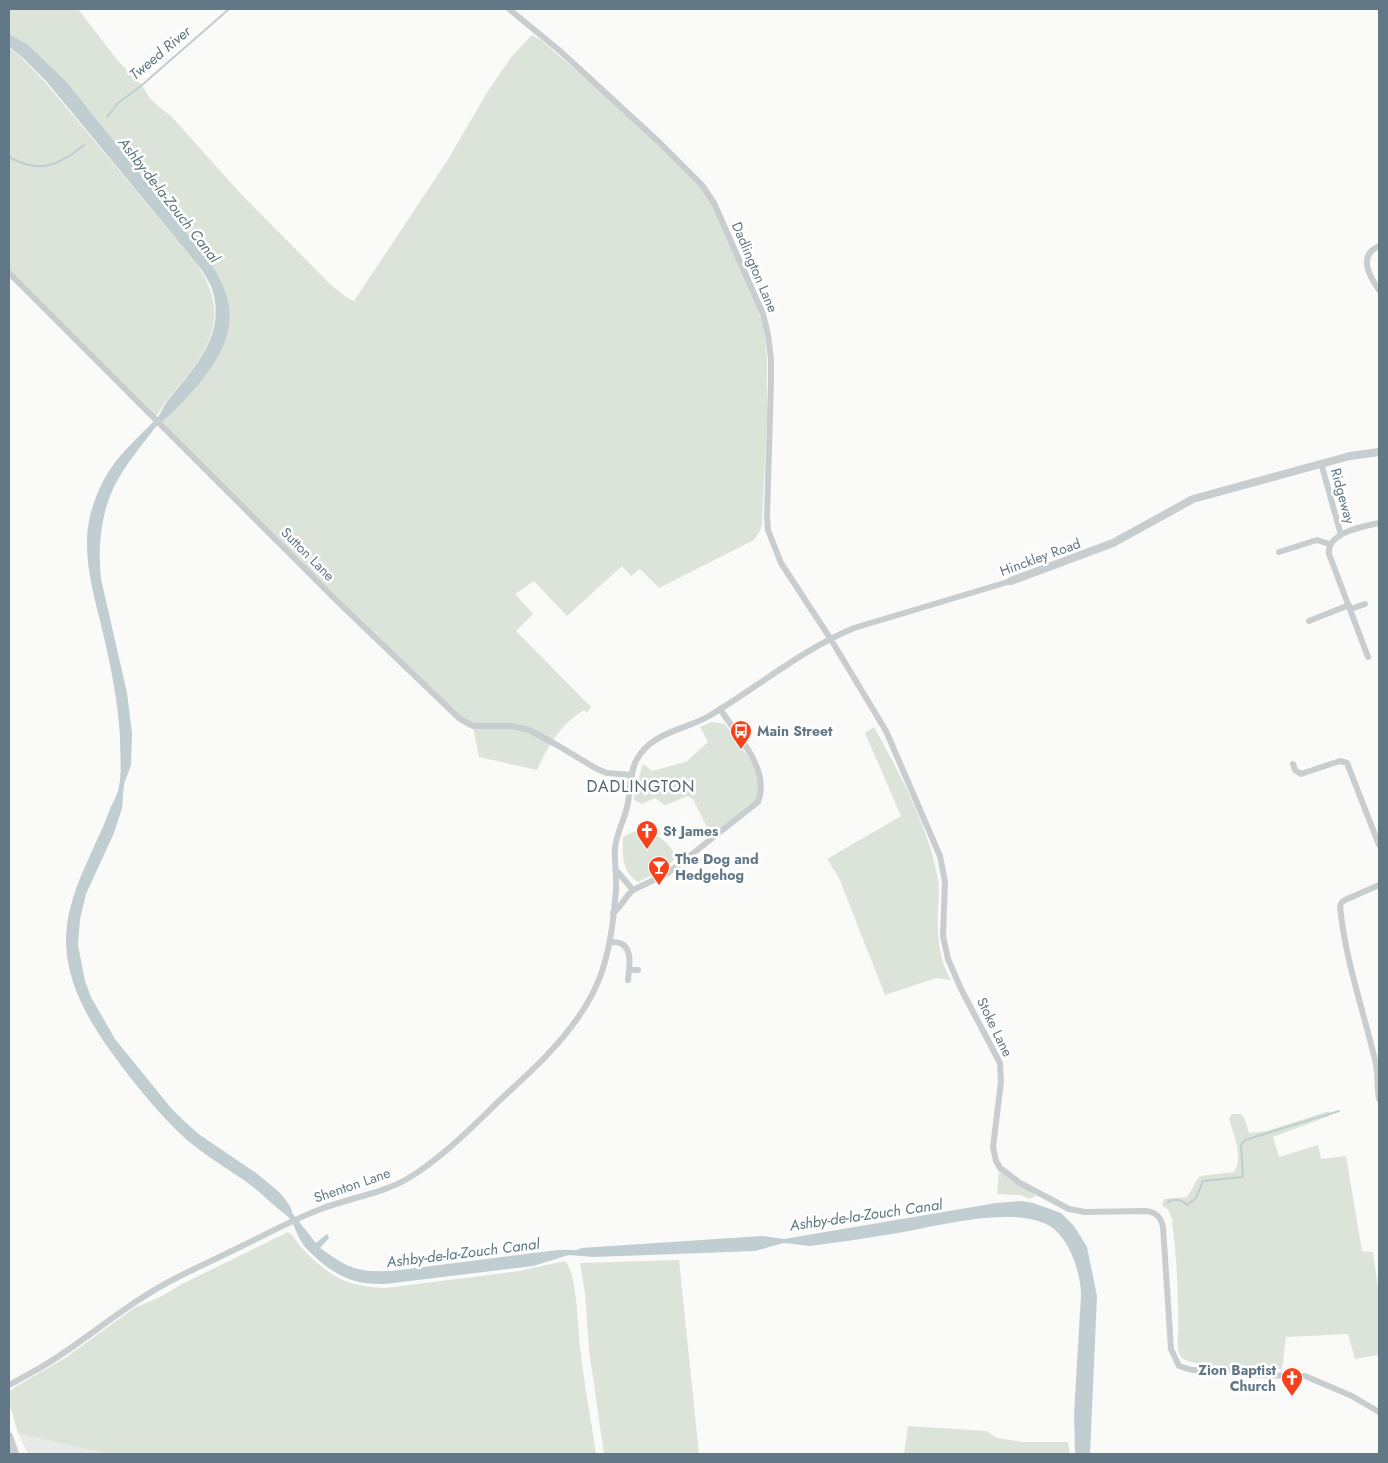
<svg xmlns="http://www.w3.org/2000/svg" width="1388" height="1463" font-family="Jost,sans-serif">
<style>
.built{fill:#e8eae9}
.green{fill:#dce3d8}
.water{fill:#c0cdd1}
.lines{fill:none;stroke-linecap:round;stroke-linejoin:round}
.stream{stroke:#c0cdd1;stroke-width:2}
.minor{stroke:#c8cdd0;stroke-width:6}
.tertiary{stroke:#c8cdd0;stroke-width:8}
.labels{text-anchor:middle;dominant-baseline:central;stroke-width:5;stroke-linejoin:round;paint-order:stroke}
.street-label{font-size:14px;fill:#627886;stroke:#fff}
.poi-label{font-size:14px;font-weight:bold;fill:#627886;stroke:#fff;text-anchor:start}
.water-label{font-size:15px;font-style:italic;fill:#5d787f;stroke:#fff}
.quarter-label{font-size:16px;letter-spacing:1px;fill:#556670;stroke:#fff}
</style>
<rect width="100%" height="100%" fill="#fafaf8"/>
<path class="built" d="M18,1433L25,1434L106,1454H28Z"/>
<path class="green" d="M9,9H78L118,61L142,85L151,100L172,117L240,193L330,284L346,297L354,301L447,161L488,91L512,56L532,35L541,40L610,100L695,180L707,195L720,220L757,306L764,327L767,360V417L762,524L760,531L754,540L659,588L640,569L631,576L622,566L567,616L534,581L515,594L533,614L516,631L591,707L587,713L584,710C561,724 548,745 537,770L479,757L473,726L459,719L160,424L212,365L226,338L221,282L210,262L66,81L27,44L9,34Z
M9,48L21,57L45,82L193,259C234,314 210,351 170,396C164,403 160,412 155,418L9,273Z
M712,722L725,724L756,768L760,781L756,801L746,811L711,835L693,799L688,796L665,805L655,798L642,804L634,800L635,790L643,764L652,771L686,762L708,742L700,727Z
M874,727C899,772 929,828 938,879C940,890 938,901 938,913C937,936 939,960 951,980L936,978L885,995L839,878L827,859L901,816L865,733Z
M644,827L666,842L677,857L664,869L638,882C622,873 622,853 623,837Z
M1329,1111V1116L1273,1137L1279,1157L1318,1145L1321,1159L1346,1156L1362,1251L1373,1252L1379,1294V1355L1355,1359L1348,1334L1286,1337L1282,1369C1268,1369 1187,1367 1181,1357C1175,1348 1179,1333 1178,1323C1178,1290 1177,1256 1172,1223L1173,1221L1167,1208L1162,1206L1164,1199L1187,1197C1193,1190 1194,1182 1200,1176L1234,1172C1244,1156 1233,1135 1229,1118L1232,1114H1241L1244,1117L1249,1133L1267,1131Z
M999,1171L1031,1192L1036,1196L1029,1199L1021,1195L997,1194Z
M288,1232C295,1236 297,1244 303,1249C329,1277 348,1287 386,1288L519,1271L565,1261C577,1272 578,1329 580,1347C584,1383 591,1419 596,1454H106L18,1433L9,1403V1392L15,1387L65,1358L134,1308L158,1298L182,1284Z
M679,1260L699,1454H604L589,1350L585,1293L580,1263Z
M908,1426L986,1431L997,1438L1022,1442H1068L1070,1454H904Z"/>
<path class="water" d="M9,34L27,44L66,81L210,262C218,275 227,291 229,307C235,346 201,383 176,409C169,416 161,421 154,429C139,449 119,472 110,496C100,522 98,552 101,579L127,693L132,733L131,765L124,784L122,808L114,833L86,894L80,919L78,945L85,981L91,997L115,1039L171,1108L185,1122L200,1135L256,1173L272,1186L282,1195L291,1208L292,1213L316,1243L327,1234L329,1238L320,1248C350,1269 355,1272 392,1271L558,1250H577L581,1248L762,1236L784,1239L996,1203L1021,1201L1033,1203L1061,1213L1074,1226L1087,1247L1097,1296L1090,1454H1075L1074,1414L1081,1295C1081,1273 1069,1236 1048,1225C1011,1206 938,1226 898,1233C869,1238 839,1242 810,1246L784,1243L755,1251L594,1257L569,1255L533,1266L385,1284C355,1285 335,1276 313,1255C309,1251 304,1247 301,1241C295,1232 295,1222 286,1215C273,1205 261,1193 248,1183C228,1169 206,1156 187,1140C167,1122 150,1102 133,1081C102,1041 68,996 66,944C65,895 94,853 110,809C113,802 118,794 119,786C122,774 120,750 120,737C118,702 111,667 103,633C94,595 81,555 90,516C94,501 100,485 109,471C122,451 139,437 155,420C161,415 163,406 168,400C193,369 223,339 214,296C211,282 202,270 193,259L46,81L22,57L9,47Z"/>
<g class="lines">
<path class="stream" d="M107,117L118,103L142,85L229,9
M9,157C40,174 58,166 84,145
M1168,1203L1169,1201C1176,1199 1182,1199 1187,1205L1196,1198L1203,1181L1243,1177L1241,1145L1245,1140L1339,1111"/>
<path class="minor" d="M509,9L560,51L660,143L702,185L714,203L763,314L768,335L771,359V382L767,516L768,530L781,563L830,638L886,731L940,856L945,882L943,936L948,959L961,989L1000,1063L1001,1082L993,1147L996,1161L1000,1168L1007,1173L1020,1183L1069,1209L1085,1212L1146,1211C1156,1212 1161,1217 1163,1227L1171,1349L1179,1366L1192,1370H1228L1261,1375L1305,1376L1352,1396L1379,1412
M1379,246C1357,256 1370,277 1379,290
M9,273L339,603L460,719L473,726H512L529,730L557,745L597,769L607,773L631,775
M1321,463L1341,535
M1279,552L1317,540L1329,544
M1351,609L1365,604
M1309,621L1349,605
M1368,657L1329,554C1326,533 1364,526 1379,523
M1293,764L1295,770L1301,774L1340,761L1347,763L1379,845
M616,870L633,890L668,873L758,802C771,770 737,735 720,709
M1379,885L1345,900L1342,902L1340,906C1345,960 1364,1012 1376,1064C1378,1075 1377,1087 1379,1099
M613,913C621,907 625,897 633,890
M610,942C614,942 619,942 622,944C633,950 629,970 628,980
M629,970H638
M9,1385C25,1376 41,1368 56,1358C97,1331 134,1299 178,1277C200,1266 222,1256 244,1245C269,1233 294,1219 321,1209C349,1198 381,1194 407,1179C442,1158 471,1128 500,1100C516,1085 533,1070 548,1054C600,999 610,963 616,890C617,876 614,861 615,847C617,833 624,820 627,807C631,791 629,773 637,759C652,732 685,730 709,716C758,687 801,650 854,628L1011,581"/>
<path class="tertiary" d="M1011,581L1113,543L1193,499L1350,456L1379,452
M9,1436L15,1454"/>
</g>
<defs>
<g id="bus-pin" transform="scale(1.125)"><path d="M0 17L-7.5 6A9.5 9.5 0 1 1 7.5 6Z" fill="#f6421c" stroke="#fff"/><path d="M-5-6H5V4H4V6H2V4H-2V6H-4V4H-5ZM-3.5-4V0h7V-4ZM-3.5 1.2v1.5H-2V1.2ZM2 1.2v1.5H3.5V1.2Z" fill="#fff"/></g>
<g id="church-pin" transform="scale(1.125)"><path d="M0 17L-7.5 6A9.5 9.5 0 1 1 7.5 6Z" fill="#f6421c" stroke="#fff"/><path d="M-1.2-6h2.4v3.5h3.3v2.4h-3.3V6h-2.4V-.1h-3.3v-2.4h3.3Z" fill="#fff"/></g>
<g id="bar-pin" transform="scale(1.125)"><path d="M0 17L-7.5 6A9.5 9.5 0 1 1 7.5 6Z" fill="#f6421c" stroke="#fff"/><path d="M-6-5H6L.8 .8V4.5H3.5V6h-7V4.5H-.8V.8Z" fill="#fff"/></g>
</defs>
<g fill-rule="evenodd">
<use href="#bus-pin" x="741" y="731"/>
<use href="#church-pin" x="647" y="831"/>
<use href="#bar-pin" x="659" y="867"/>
<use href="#church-pin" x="1292" y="1378"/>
</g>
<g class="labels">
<g class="street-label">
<text transform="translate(755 267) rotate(67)">Dadlington Lane</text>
<text transform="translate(1343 496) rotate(75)">Ridgeway</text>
<text transform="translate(308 554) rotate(45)">Sutton Lane</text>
<text transform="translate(1040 557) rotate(-20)">Hinckley Road</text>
<text transform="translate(995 1027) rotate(64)">Stoke Lane</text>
<text transform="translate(352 1185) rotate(-19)">Shenton Lane</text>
</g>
<g class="poi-label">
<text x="757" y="731">Main Street</text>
<text x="663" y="831">St James</text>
<text x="675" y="859">The Dog and<tspan x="675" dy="16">Hedgehog</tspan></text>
<text x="1276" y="1370" text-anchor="end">Zion Baptist<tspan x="1276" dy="16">Church</tspan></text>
</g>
<g class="water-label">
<text transform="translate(160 53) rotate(-40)">Tweed River</text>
<text transform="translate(169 200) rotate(52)">Ashby-de-la-Zouch Canal</text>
<text transform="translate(866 1215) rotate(-8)">Ashby-de-la-Zouch Canal</text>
<text transform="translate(463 1253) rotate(-7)">Ashby-de-la-Zouch Canal</text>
</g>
<g class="quarter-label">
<text x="641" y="786">DADLINGTON</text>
</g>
</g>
<rect width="1388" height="1463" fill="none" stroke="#627886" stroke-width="20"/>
</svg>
